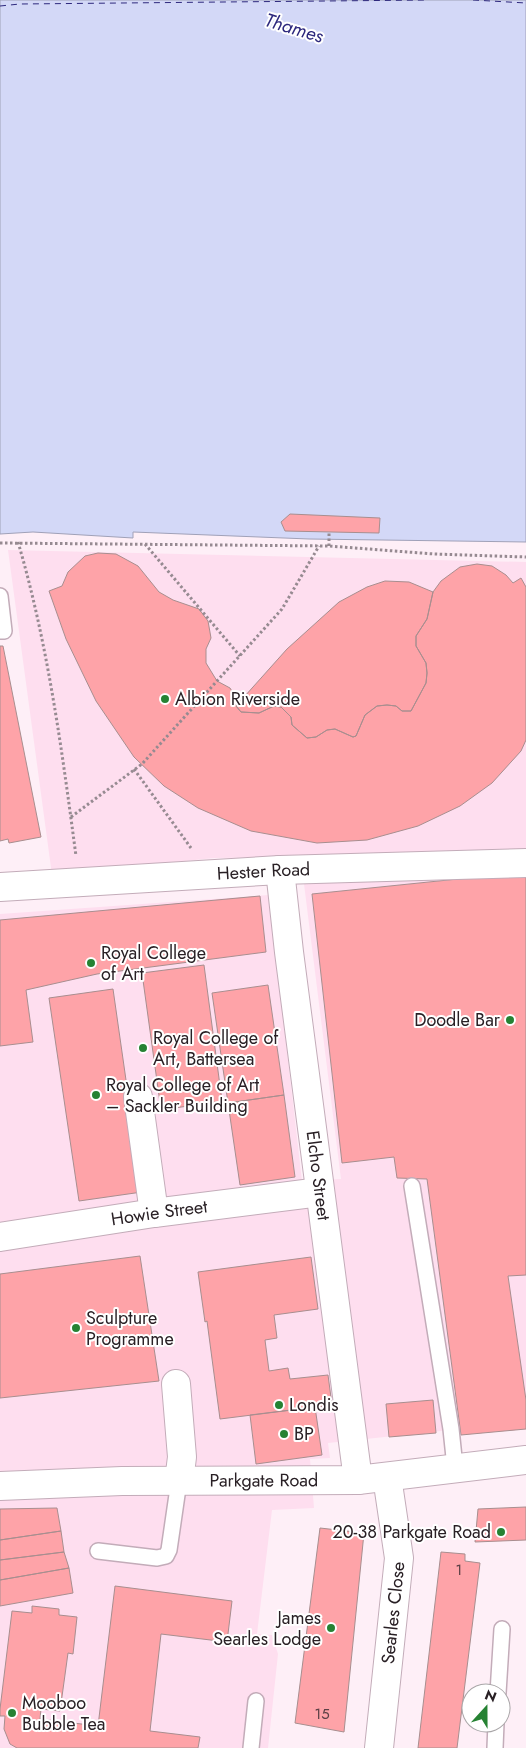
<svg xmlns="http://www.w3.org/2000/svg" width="526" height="1748" font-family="Jost,sans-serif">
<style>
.built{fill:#fedeef}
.water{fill:#d3d8f7;stroke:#a0a1b8}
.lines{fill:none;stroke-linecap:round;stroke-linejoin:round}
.ferry{stroke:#2d287d;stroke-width:1;stroke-dasharray:6 5;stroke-linecap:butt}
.building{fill:#fea3a8;stroke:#a88e8f}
.service-casing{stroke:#c3acb9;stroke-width:18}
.minor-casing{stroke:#c3acb9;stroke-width:30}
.tertiary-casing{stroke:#c3acb9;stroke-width:30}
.path{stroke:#968a91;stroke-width:3;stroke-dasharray:2.5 2.5;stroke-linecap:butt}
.service{stroke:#fff;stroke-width:15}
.minor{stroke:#fff;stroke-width:28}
.tertiary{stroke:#fff;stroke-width:28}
.poi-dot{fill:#268233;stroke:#fff;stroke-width:2}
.labels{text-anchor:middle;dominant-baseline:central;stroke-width:4;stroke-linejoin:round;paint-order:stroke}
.number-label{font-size:15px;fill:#5e4146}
.poi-label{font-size:18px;fill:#292025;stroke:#fff;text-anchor:start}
.street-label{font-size:18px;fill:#292025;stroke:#fff}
.water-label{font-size:19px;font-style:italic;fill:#2d287d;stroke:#fff}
</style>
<rect width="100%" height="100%" fill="#feeff7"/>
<path class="built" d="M8,550L526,562V855L214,858L52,875Z
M526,871V1429L461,1435L460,1429L328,1443L330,1458L310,1459L314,1508L272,1510L257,1634L272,1635L278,1654L268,1748H0V914L269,895L302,1181L341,1179L304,884Z"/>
<path class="water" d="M0,0H526V542L309,539L133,532V538L33,532L0,534Z"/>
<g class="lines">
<path class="ferry" d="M473,0L526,3
M0,6L20,4L428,0"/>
</g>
<path class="building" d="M290,514L380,518L379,533L285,531L281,522Z
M98,553L116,554L138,566L159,592L173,600L199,609L208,621L211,638L206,649V663L217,681L230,688L235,696L236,706L241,712L259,713L274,706L281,707L291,717L292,725L307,738L316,737L327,730L335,729L353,737L356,736L365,715L377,706L387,705L396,706L402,711H411L426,683L427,673L426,663L416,646V636L427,619L433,592L441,581L460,567L477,564L492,566L506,575L513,583L521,578L526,587V740L521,751L492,783L460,806L418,826L367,840L317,843L251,831L198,808L164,786L134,757L96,701L66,639L49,591L62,586L68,572L85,556Z
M385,581L409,582L433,592L427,619L416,636V646L426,663L427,673L426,683L411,711H402L396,706L387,705L377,706L365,715L356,736L353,737L335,729L327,730L316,737L307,738L292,725L291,717L281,707L274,706L259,713L241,712L236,706L287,649L339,602L367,587Z
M0,646H3L41,837L9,843L8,839L0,841Z
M526,872V1275L508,1276L526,1400V1429L461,1435L427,1179L397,1178L394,1157L342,1163L312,894Z
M260,896L266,952L97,974L26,990L33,1042L0,1046V920Z
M204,965L222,1101L161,1110L142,973Z
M268,985L284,1095L228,1103L212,993Z
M113,989L142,1192L79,1201L49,998Z
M284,1095L295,1177L240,1185L228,1103Z
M140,1256L159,1381L0,1398V1274Z
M311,1257L318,1309L274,1315L277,1338L265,1340L269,1371L288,1368L290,1379L328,1375L332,1405L220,1419L207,1321L205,1322L198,1272Z
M433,1400L436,1433L389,1437L386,1404Z
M315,1407L322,1455L256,1464L250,1415Z
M526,1507V1540L475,1542L478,1509Z
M57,1508L61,1531L0,1540V1509Z
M320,1528L364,1533L344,1732L295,1723Z
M61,1531L64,1552L0,1560V1540Z
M64,1552L69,1568L0,1580V1560Z
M441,1552L465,1554V1561L480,1563L457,1748H418Z
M69,1568L73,1593L0,1606V1580Z
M115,1586L232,1601L227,1642L161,1634L150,1731L200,1737L198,1748H17L10,1744L4,1729L5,1716H0V1709L12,1611L32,1613V1606L59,1609V1615L77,1617L73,1654L68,1653L60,1711L41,1709L40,1719L98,1726Z"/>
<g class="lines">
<g class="service-casing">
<path id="service" d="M0,596L4,631H0
M412,1186L451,1429L455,1467
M98,1551L157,1558L166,1556L169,1550L179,1481
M498,1693L502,1629
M251,1748L256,1701
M495,1748L496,1723"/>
</g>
<g class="minor-casing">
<g id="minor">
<path id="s1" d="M280,870L289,952L358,1480"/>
<path id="s2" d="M0,887L280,870L526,863"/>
<path d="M138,1097L154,1213"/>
<path id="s3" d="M0,1237L154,1213L320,1192"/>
<path d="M176,1384L182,1457L179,1481"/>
<path id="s4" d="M379,1748L399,1558L387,1477"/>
</g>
</g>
<g class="tertiary-casing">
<g id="tertiary">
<path id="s5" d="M0,1486L122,1481L358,1480L526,1460"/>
</g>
</g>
<path class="path" d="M18,542C48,644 62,751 76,856
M0,543L329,546L434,554L526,557
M145,544L240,656
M329,546V532
M134,769L191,848
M71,817L142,764L282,609L319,546"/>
<use href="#service" class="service"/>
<use href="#minor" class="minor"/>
<use href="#tertiary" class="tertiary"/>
</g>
<g class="poi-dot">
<circle cx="165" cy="699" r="5"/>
<circle cx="91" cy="963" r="5"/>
<circle cx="510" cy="1020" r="5"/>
<circle cx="143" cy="1048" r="5"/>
<circle cx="96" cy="1095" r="5"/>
<circle cx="76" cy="1328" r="5"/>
<circle cx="279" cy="1405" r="5"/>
<circle cx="284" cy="1434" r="5"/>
<circle cx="501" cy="1532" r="5"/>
<circle cx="331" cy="1628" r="5"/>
<circle cx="12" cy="1713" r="5"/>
</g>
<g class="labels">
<g class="number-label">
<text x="459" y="1570">1</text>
<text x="322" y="1714">15</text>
</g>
<g class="poi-label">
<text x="175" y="699">Albion Riverside</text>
<text x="101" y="953">Royal College<tspan x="101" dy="21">of Art</tspan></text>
<text x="500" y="1020" text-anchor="end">Doodle Bar</text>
<text x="153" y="1038">Royal College of<tspan x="153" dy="21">Art, Battersea</tspan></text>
<text x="106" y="1085">Royal College of Art<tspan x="106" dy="21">– Sackler Building</tspan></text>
<text x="86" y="1318">Sculpture<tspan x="86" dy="21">Programme</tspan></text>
<text x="289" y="1405">Londis</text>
<text x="294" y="1434">BP</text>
<text x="491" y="1532" text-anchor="end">20-38 Parkgate Road</text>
<text x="321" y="1618" text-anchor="end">James<tspan x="321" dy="21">Searles Lodge</tspan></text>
<text x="22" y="1703">Mooboo<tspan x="22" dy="21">Bubble Tea</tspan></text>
</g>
<g class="street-label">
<text stroke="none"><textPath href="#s2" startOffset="264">Hester Road</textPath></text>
<text stroke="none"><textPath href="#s1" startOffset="308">Elcho Street</textPath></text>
<text stroke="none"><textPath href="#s3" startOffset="161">Howie Street</textPath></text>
<text stroke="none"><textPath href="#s5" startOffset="264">Parkgate Road</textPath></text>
<text stroke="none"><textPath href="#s4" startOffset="136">Searles Close</textPath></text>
</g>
<g class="water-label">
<text transform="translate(294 28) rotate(17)">Thames</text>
</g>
</g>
<g transform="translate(486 1708) rotate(21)"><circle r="24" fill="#ffffff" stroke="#a9a6a8"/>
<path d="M0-4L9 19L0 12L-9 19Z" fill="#268233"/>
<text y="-8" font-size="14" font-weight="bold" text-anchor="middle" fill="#292025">N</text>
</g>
</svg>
